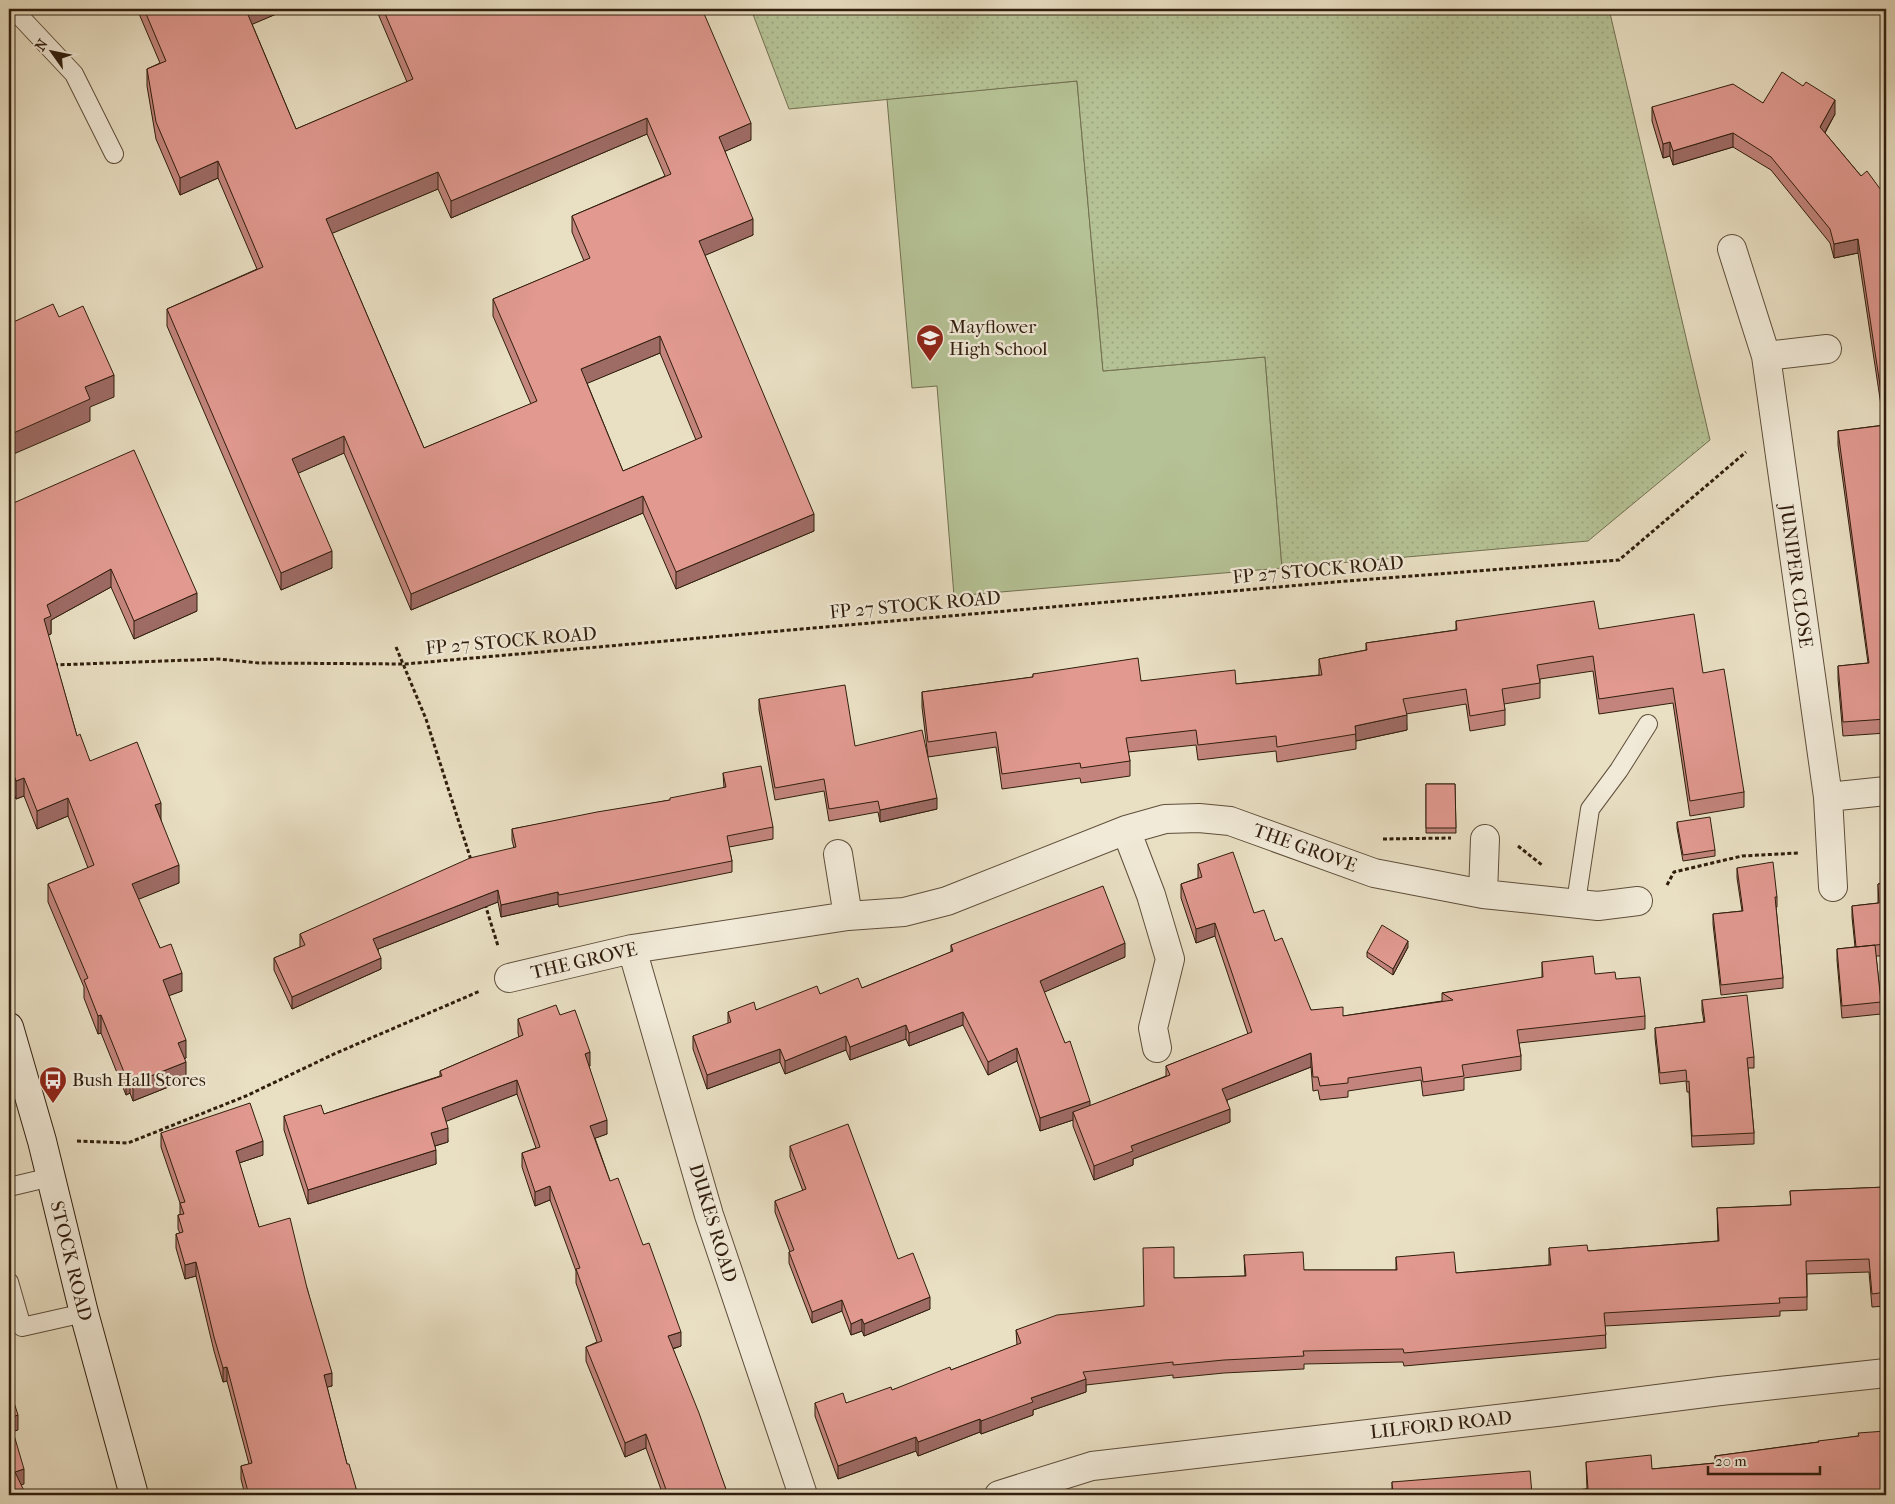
<svg xmlns="http://www.w3.org/2000/svg" width="1895" height="1504" font-family="'IM FELL French Canon',serif">
<style>
.grass{fill:#b5c295;stroke:#727051}
.park{fill:url(#park-dots);stroke:#727051}
.lines{fill:none;stroke-linecap:round;stroke-linejoin:round}
.lane-casing{stroke:#5e4e3a;stroke-width:20}
.street-casing{stroke:#5e4e3a;stroke-width:30}
.secondary-casing{stroke:#301e0d;stroke-width:30}
.path{stroke:#301e0d;stroke-width:3;stroke-dasharray:4 2.5;stroke-linecap:butt}
.lane{stroke:#f1ead8;stroke-width:18}
.street{stroke:#f1ead8;stroke-width:28}
.secondary{stroke:#f1ead8;stroke-width:28}
.wall{fill:#c2847c;stroke:#301e0d;fill-rule:evenodd}
.shaded-wall{fill:#9e6b65;stroke:#301e0d}
.building{fill:#e19990;stroke:#301e0d;fill-rule:evenodd}
.labels{text-anchor:middle;dominant-baseline:central;stroke-width:4.5;stroke-linejoin:round;paint-order:stroke}
.poi-label{font-size:19px;fill:#301e0d;stroke:#f1ead8;text-anchor:start}
.street-label{font-size:19px;fill:#301e0d;stroke:#f1ead8}
</style>
<defs>
<pattern id="park-dots" width="8" height="8" patternUnits="userSpaceOnUse" patternTransform="scale(1.25)"><rect width="8" height="8" fill="#b5c295"/><path d="M2 2h.1M6 6h.1" fill="none" stroke="#9ca67f" stroke-width="1.8" stroke-linecap="round"/></pattern>
</defs>
<rect width="100%" height="100%" fill="#e9dfc3"/>
<filter id="stains"><feTurbulence type="fractalNoise" baseFrequency=".004" numOctaves="4"/><feColorMatrix values="0 0 0 0 .2 0 0 0 0 .09 0 0 0 0 .02 0 0 0 .5 -.17"/></filter>
<radialGradient id="worn" r=".72"><stop offset=".6" stop-color="#630" stop-opacity="0"/><stop offset="1" stop-color="#630" stop-opacity=".3"/></radialGradient>
<path class="grass" d="M1077,81L1103,371L1265,357L1282,568L954,596L937,386L912,388L887,99Z"/>
<path class="park" d="M751,9H1609L1710,440L1588,541L1282,568L1265,357L1103,371L1077,81L789,109Z"/>
<g class="lines">
<g class="lane-casing">
<path id="lane" d="M13,9L74,74L114,154
M1576,902L1590,809L1619,770L1648,724
M9,1187L51,1177
M9,1282L22,1327L84,1313"/>
</g>
<g class="street-casing">
<path id="street" d="M1732,249L1766,356
M1827,349L1766,356L1828,797L1886,791
M1828,797L1833,887
M1126,830L1151,895L1170,959L1153,1028L1157,1048
M838,854L848,916
M1483,894L1598,906L1638,901
M632,949L709,1215L803,1495
M509,978L632,949L848,916L904,912L947,901L1126,830L1165,819L1199,818L1230,821L1374,873L1483,894L1485,839
M999,1495L1092,1466L1556,1412L1720,1391L1886,1373"/>
</g>
<g class="secondary-casing">
<path id="secondary" d="M9,1027L42,1141L84,1313L134,1495"/>
</g>
<path class="path" d="M396,647L426,719L471,860
M54,665L219,659L259,663L405,664L1335,582L1619,560L1746,452
M1383,839L1451,838
M1518,846L1542,865
M1667,885L1674,872L1742,856L1798,853
M485,904L498,946
M77,1141L128,1143L246,1096L334,1054L480,991"/>
<use href="#lane" class="lane"/>
<use href="#street" class="street"/>
<use href="#secondary" class="secondary"/>
</g>
<path class="wall" d="M137,9H288L252,24L296,129L407,82L376,9H551L553,13L751,140L725,151L753,235L705,255L814,531L676,589L643,513L411,610L344,453L298,473L332,568L281,590L167,326V309L257,269L218,178L180,195L156,139L147,86V69L160,63ZM647,134L665,176L572,216V232L584,261L493,299V316L531,404L424,448L332,233L438,189L451,218ZM660,353L696,440L623,471L587,383Z
M830,9H843L831,11Z
M1803,86L1835,114L1825,133L1861,176L1886,197V733L1843,736L1838,679V666L1868,663L1838,445V431L1884,425L1858,253L1834,258L1830,243L1771,170L1733,147L1673,165L1670,156L1663,158L1652,121V107L1763,103Z
M9,505L197,611L134,639L111,587L51,620V634L48,635L77,736L90,761L161,820L179,883L138,899L160,948L182,991L169,995L186,1058H184L186,1080L133,1101L130,1093L126,1095L101,1033L98,1034L84,998V987L48,902V884L88,868L68,816L37,829L24,796L16,799L9,779Z
M1456,621L1599,629L1703,673L1744,792V807L1690,816L1673,703L1599,714L1593,671L1540,679V698L1504,704L1505,710V725L1470,731L1466,704L1406,714L1407,730L1356,741V749L1277,762L1276,751L1198,760L1196,745L1128,752L1130,761V776L1081,783L1080,778L1002,789L996,747L928,757L922,707V692L1033,677V674L1141,681L1236,684L1319,675V659L1366,650V643L1456,630Z
M759,699L855,746L937,809L880,822L878,812L829,821L824,791L775,800L759,710Z
M723,773L773,827V839L729,847L732,861V872L559,907L558,904L501,917L498,902L378,949L381,969L292,1009L274,970V958L300,947V934L514,848L512,840V829L670,800L724,788Z
M1426,784H1455L1456,833H1426Z
M1677,822L1715,850V856L1683,861L1677,828Z
M1198,864L1254,913L1275,941L1311,1010L1343,1016L1442,1001V993L1542,978V962L1616,979L1645,1016V1029L1519,1043L1521,1056V1070L1464,1078V1090L1423,1096L1421,1080L1348,1091V1097L1320,1100L1318,1090L1313,1091L1311,1067L1227,1100L1230,1122L1133,1159V1165L1094,1180L1073,1126V1120L1040,1131L1017,1061L988,1075L963,1025L909,1046L906,1039L850,1060L846,1050L785,1074L780,1062L707,1089L693,1049V1036L728,1024V1012L756,1010L820,994L862,988L951,952V945L1125,957L1044,992L1090,1106L1166,1076V1066L1248,1034L1215,936L1196,943L1181,898V884L1198,878Z
M1737,868L1777,897V907H1776L1783,978V988L1721,995L1713,924V914L1742,911L1737,878Z
M1886,883V956H1876L1881,1002V1014L1842,1018L1837,960V949L1855,947L1852,917V906L1878,903V884Z
M1408,947L1393,975L1367,957V952Z
M1702,1000L1754,1057V1068H1748L1754,1133V1144L1692,1147L1689,1092H1687L1686,1081L1660,1084L1655,1038V1028L1704,1022L1702,1010Z
M560,1015L590,1066H589L607,1134L595,1138L610,1181L681,1346L673,1349L728,1495H663L646,1448L625,1457L586,1361V1347L597,1342L576,1283V1271L550,1200L535,1206L522,1167V1153L536,1148L517,1094L446,1121L448,1142L435,1146L436,1164L308,1204L284,1130V1116L324,1114L440,1076V1071L519,1037L518,1033V1019Z
M161,1133L263,1155L239,1163L259,1227L307,1288L332,1386L327,1387L347,1464L358,1495H245L241,1479V1466L249,1464L227,1381L223,1382L214,1351L196,1276L185,1279L176,1248V1234L180,1233L178,1229V1215H180V1203L161,1147Z
M790,1146L898,1259L930,1309L864,1336L862,1331L851,1335L842,1311L812,1323L789,1263V1252H790L775,1212V1201L803,1191L790,1157Z
M1886,1187V1306L1872,1307L1869,1272L1807,1274V1310L1780,1311V1316L1605,1326L1606,1348L1404,1366L1403,1362L1304,1364V1369L1224,1373L1173,1378V1375L1086,1385V1392L1033,1410V1415L981,1434L980,1432L918,1456L916,1451L838,1479L815,1416V1403H846L892,1390L951,1370L1017,1345L1016,1330L1144,1306L1174,1278L1245,1276L1244,1255L1304,1270H1396V1257L1456,1273L1549,1265V1248L1588,1251L1718,1241L1717,1208L1791,1205L1790,1191Z
M1858,1436L1886,1495H1392V1482L1532,1494L1587,1489L1586,1462L1652,1469L1715,1463V1456L1818,1442Z"/>
<path class="shaded-wall" d="M248,9H288L246,27V10Z
M1835,100V114L1820,141V127Z
M647,118V134L451,218V201Z
M751,123V140L719,154V137Z
M1733,133V147L1673,165V151Z
M1670,142V156L1663,158V144Z
M218,161V178L180,195V178Z
M438,172V189L326,236V219Z
M753,219V235L699,258V241Z
M1858,239V253L1834,258V244Z
M660,336V353L581,386V369Z
M114,375V397L90,407V421L9,456V435L85,387Z
M344,436V453L292,476V459Z
M643,496V513L411,610V594Z
M814,514V531L676,589V572Z
M332,551V568L281,590V573Z
M111,569V587L51,620V634L44,637V619L47,605Z
M197,593V611L134,639V621Z
M1407,715V730L1356,741L1355,726Z
M24,778V796L16,799V781Z
M68,798V816L37,829V811Z
M937,798V809L880,822V810Z
M161,803V821L155,805Z
M179,865V883L132,902V884Z
M498,890V902L373,951V939Z
M558,892V904L501,917V905Z
M1215,923V936L1196,943V929Z
M1408,941V947L1393,975V969Z
M1125,943V957L1040,994V981Z
M381,958V969L292,1009V997Z
M182,973V991L163,998V980Z
M963,1012V1025L909,1046V1033Z
M101,1015V1033L98,1034V1016Z
M906,1025V1039L850,1060V1047Z
M846,1036V1050L785,1074V1061Z
M186,1040V1058L178,1061V1043Z
M1017,1048V1061L988,1075V1062Z
M780,1049V1062L707,1089V1075Z
M590,1052V1066L585,1068V1054Z
M1311,1053V1067L1222,1102V1089Z
M186,1062V1080L133,1101V1083Z
M130,1075V1093L126,1095V1077Z
M517,1080V1094L442,1123V1108Z
M1090,1101V1114L1073,1112V1120L1040,1131V1118Z
M1230,1109V1122L1133,1159V1165L1094,1180V1166L1131,1146Z
M607,1120V1134L590,1140V1126Z
M448,1128V1142L431,1147V1133Z
M263,1141V1155L236,1164V1151Z
M436,1150V1164L308,1204V1190Z
M550,1186V1200L535,1206V1192Z
M196,1262V1276L185,1279V1265Z
M930,1297V1309L864,1336V1324Z
M842,1300V1311L812,1323V1312Z
M862,1319V1331L851,1335V1324Z
M681,1332V1346L668,1350V1336Z
M227,1367V1381L223,1382V1368Z
M332,1373V1386L324,1388V1375Z
M1086,1379V1392L1033,1410V1415L981,1434V1421L1031,1398Z
M18,1415V1430L9,1433V1418Z
M980,1419V1432L918,1456V1442Z
M646,1434V1448L625,1457V1443Z
M916,1437V1451L838,1479V1466Z
M24,1469V1484L15,1487V1472Z"/>
<path class="building" d="M144,9H248L246,10L296,129L413,79L383,9H551L553,13L563,9H702L751,123L719,137L753,219L699,241L814,514L676,572L643,496L411,594L344,436L292,459L332,551L281,573L167,309L263,267L218,161L180,178L156,122L147,69L166,61ZM647,118L671,174L572,216L590,258L493,299L537,401L424,448L326,219L438,172L451,201ZM660,336L702,437L623,471L581,369Z
M1782,72L1803,86L1806,82L1835,100L1820,127L1861,176L1867,171L1886,197V719L1843,722L1838,666L1869,663L1838,431L1886,425L1858,239L1834,244L1830,229L1771,157L1733,133L1673,151L1670,142L1663,144L1652,107L1733,84L1763,103Z
M53,304L59,317L83,306L114,375L85,387L90,399L9,435V324Z
M134,450L197,593L134,621L111,569L47,605L51,616L44,619L77,736L80,734L90,761L137,742L161,803L155,805L179,865L132,884L160,948L171,944L182,973L163,980L186,1040L178,1043L186,1062L133,1083L130,1075L126,1077L101,1015L98,1016L84,980L88,978L48,884L94,865L68,798L37,811L24,778L16,781L9,761V661H10L9,659V505Z
M1594,601L1599,629L1694,614L1703,673L1724,669L1744,792L1690,801L1673,688L1599,699L1593,656L1537,665L1540,683L1502,689L1505,710L1470,716L1466,689L1403,699L1407,715L1355,726L1356,734L1277,747L1276,736L1198,745L1196,730L1126,738L1130,761L1081,768L1080,763L1002,774L996,732L928,742L922,692L1033,677V674L1138,658L1141,681L1235,670L1236,684L1322,675L1319,659L1367,650L1366,643L1457,630L1456,621Z
M845,685L855,746L922,730L937,798L880,810L878,801L829,809L824,779L775,788L759,699Z
M761,766L773,827L727,836L732,861L559,895L558,892L501,905L498,890L373,939L381,958L292,997L274,958L305,945L300,934L470,858L516,847L512,829L597,812L670,800V798L726,787L723,773Z
M1426,784H1455L1456,828H1426Z
M1710,817L1715,850L1683,855L1677,822Z
M1233,852L1254,913L1264,910L1275,941L1282,938L1311,1010L1343,1007V1016L1453,1000L1442,993L1543,977L1542,962L1593,956L1595,974L1615,972L1616,979L1640,977L1645,1016L1517,1030L1521,1056L1462,1065L1464,1076L1423,1082L1421,1067L1348,1078V1083L1320,1086L1318,1077H1313L1311,1053L1222,1089L1230,1109L1131,1146L1133,1151L1094,1166L1073,1112L1170,1075L1166,1066L1252,1032L1215,923L1196,929L1181,884L1202,877L1198,864Z
M1773,862L1777,897H1775L1783,978L1721,985L1713,914L1743,911L1737,868Z
M1886,883V944L1856,947L1852,906L1879,903L1878,884Z
M1103,886L1125,943L1040,981L1065,1043L1070,1041L1090,1101L1040,1118L1017,1048L988,1062L963,1012L909,1033L906,1025L850,1047L846,1036L785,1061L780,1049L707,1075L693,1036L731,1022L728,1012L754,1002L756,1010L817,986L820,994L858,978L862,988L953,951L951,945Z
M1382,925L1408,941L1393,969L1367,952Z
M1875,945L1881,1002L1842,1006L1837,949Z
M1747,995L1754,1057L1747,1058L1754,1133L1692,1136L1689,1081L1687,1082L1686,1070L1660,1073L1655,1028L1705,1022L1702,1000Z
M556,1005L560,1015L575,1010L590,1052L585,1054L607,1120L590,1126L610,1181L618,1178L643,1245L649,1243L681,1332L668,1336L699,1413L728,1495H668L646,1434L625,1443L586,1347L602,1341L576,1269L580,1268L550,1186L535,1192L522,1153L540,1147L517,1080L442,1108L448,1128L431,1133L436,1150L308,1190L284,1116L321,1105L324,1114L442,1076L440,1071L523,1035L518,1019Z
M250,1103L263,1141L236,1151L259,1227L290,1218L307,1288L332,1373L324,1375L347,1464H349L358,1495H249L241,1466L252,1463L227,1367L223,1368L214,1337L196,1262L185,1265L176,1234L183,1232L178,1215L184,1214L180,1203L185,1202L161,1133Z
M848,1124L898,1259L913,1253L930,1297L864,1324L862,1319L851,1324L842,1300L812,1312L789,1252L794,1250L775,1201L806,1189L790,1146Z
M1886,1187V1292L1872,1294L1869,1259L1806,1261L1807,1297L1779,1298L1780,1303L1604,1313L1606,1335L1404,1353L1403,1349L1303,1351L1304,1356L1224,1360L1173,1365V1362L1083,1372L1086,1379L1031,1398L1033,1402L981,1421L980,1419L918,1442L916,1437L838,1466L815,1403L843,1393L846,1403L891,1387L892,1390L950,1367L951,1370L1021,1343L1016,1330L1057,1315L1144,1306L1143,1248L1174,1247V1278L1246,1276L1244,1255L1303,1252L1304,1270H1397L1396,1257L1454,1252L1456,1273L1551,1265L1549,1248L1587,1245L1588,1251L1719,1241L1717,1208L1791,1205L1790,1191Z
M9,1387L18,1415L9,1418Z
M9,1418L24,1469L15,1472L26,1495H9Z
M1886,1431V1495H1391H1393L1392,1482L1530,1471L1532,1494L1588,1489L1586,1462L1651,1455L1652,1469L1716,1463L1715,1456L1819,1442L1818,1441L1859,1436L1858,1433Z"/>
<defs>
<g id="school-pin" transform="scale(1.4375)"><path d="M0 17L-7.5 6A9.5 9.5 0 1 1 7.5 6Z" fill="#8f2418" stroke="#f1ead8"/><path d="M0-5L7-2L0 1L-7-2ZM-4 1L0 2.5L4 1V4Q0 6-4 4Z" fill="#fff"/></g>
<g id="bus-pin" transform="scale(1.4375)"><path d="M0 17L-7.5 6A9.5 9.5 0 1 1 7.5 6Z" fill="#8f2418" stroke="#f1ead8"/><path d="M-5-6H5V4H4V6H2V4H-2V6H-4V4H-5ZM-3.5-4V0h7V-4ZM-3.5 1.2v1.5H-2V1.2ZM2 1.2v1.5H3.5V1.2Z" fill="#fff"/></g>
</defs>
<g fill-rule="evenodd">
<use href="#school-pin" x="930" y="338"/>
<use href="#bus-pin" x="53" y="1080"/>
</g>
<g class="labels">
<g class="poi-label">
<text x="949" y="327">Mayflower<tspan x="949" dy="22">High School</tspan></text>
<text x="72" y="1080">Bush Hall Stores</text>
</g>
<g class="street-label">
<text transform="translate(1318 570) rotate(-5)">FP 27 STOCK ROAD</text>
<text transform="translate(1796 576) rotate(82)">JUNIPER CLOSE</text>
<text transform="translate(915 605) rotate(-5)">FP 27 STOCK ROAD</text>
<text transform="translate(511 641) rotate(-5)">FP 27 STOCK ROAD</text>
<text transform="translate(1305 848) rotate(20)">THE GROVE</text>
<text transform="translate(584 961) rotate(-13)">THE GROVE</text>
<text transform="translate(713 1223) rotate(73)">DUKES ROAD</text>
<text transform="translate(71 1261) rotate(76)">STOCK ROAD</text>
<text transform="translate(1441 1425) rotate(-6)">LILFORD ROAD</text>
</g>
</g>
<rect width="1895" height="1504" fill="none" stroke="#e9dfc3" stroke-width="30"/>
<rect x="10" y="10" width="1875" height="1484" fill="none" stroke="#301e0d" stroke-width="2.5"/>
<rect x="15" y="15" width="1865" height="1474" fill="none" stroke="#301e0d"/>
<g transform="translate(52 52) rotate(303)" stroke="#f1ead8" stroke-width="4" paint-order="stroke">
<path d="M0-4L9 19L0 12L-9 19Z" fill="#301e0d"/>
<text y="-8" font-size="14" font-weight="bold" text-anchor="middle" fill="#301e0d">N</text>
</g>
<path d="M1708 1466v8h112v-8" fill="none" stroke="#301e0d" stroke-width="2.5"/>
<text x="1715" y="1466" font-size="15" fill="#301e0d" stroke="#f1ead8" stroke-width="4" paint-order="stroke">20 m</text>
<rect width="100%" height="100%" filter="url(#stains)"/>
<rect width="100%" height="100%" fill="url(#worn)"/>
</svg>
